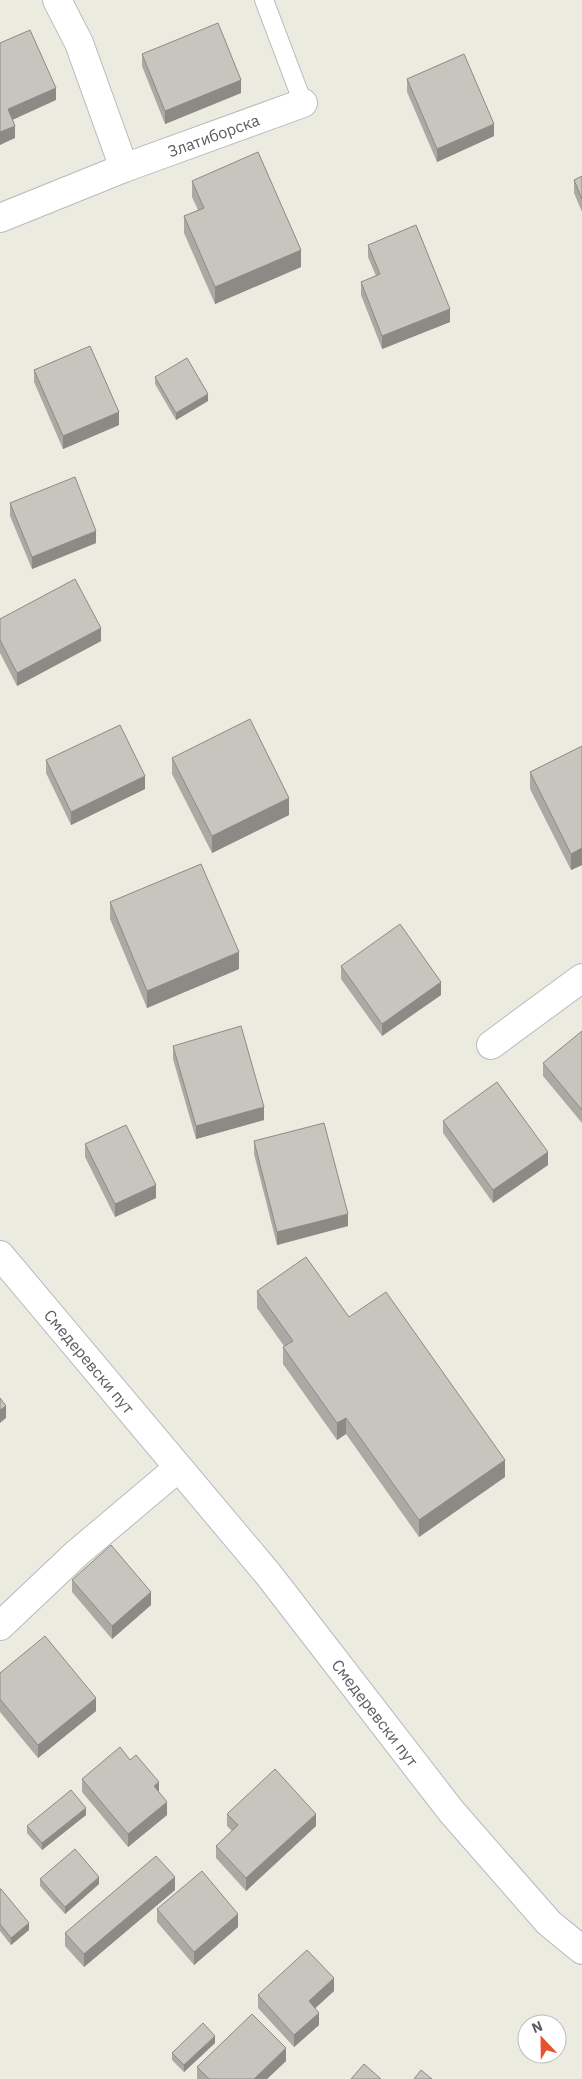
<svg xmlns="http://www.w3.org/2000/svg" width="582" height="2079" font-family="'IBM Plex Sans',sans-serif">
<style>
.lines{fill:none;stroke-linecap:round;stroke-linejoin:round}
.service-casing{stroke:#b8babf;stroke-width:20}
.minor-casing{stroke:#b8babf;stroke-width:30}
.secondary-casing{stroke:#b6b9bf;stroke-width:30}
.service{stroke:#fff;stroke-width:18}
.minor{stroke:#fff;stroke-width:28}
.secondary{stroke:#fff;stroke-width:28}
.wall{fill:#aba9a3}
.shaded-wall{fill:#8b8a85}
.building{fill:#c7c5be;stroke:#8b8a85}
.labels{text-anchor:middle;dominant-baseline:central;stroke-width:4.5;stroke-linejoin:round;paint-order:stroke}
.street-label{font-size:16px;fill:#595c61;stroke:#fff}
</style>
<rect width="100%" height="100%" fill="#ecebe0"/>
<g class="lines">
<g class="service-casing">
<path id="service" d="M264,0L303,103"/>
</g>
<g class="minor-casing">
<g id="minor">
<path d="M57,0L79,43L124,168"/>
<path id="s1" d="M0,218L124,168L303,103"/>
<path d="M491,1045L582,978"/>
<path d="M0,1626L76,1554L178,1468"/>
</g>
</g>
<g class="secondary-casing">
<g id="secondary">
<path id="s2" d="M0,1255L268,1574L451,1811L549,1923L582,1950"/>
</g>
</g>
<use href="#service" class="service"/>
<use href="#minor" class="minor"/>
<use href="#secondary" class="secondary"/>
</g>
<path class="wall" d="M142,54L241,93L165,124L142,66Z
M407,79L494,136L437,162L407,92Z
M582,176V212L574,193V180Z
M192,181L301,267L215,304L184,233V216L198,210L192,197Z
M368,245L450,322L382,349L361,295V282L376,276L368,257Z
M34,370L119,425L63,449L34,382Z
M155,377L208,401L176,420L155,384Z
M10,503L96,543L32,569L10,516Z
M0,619L101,641L17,686L0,653Z
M582,746V865L571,870L530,789V772Z
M172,758L289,815L212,853L172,774Z
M46,760L145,789L71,825L46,773Z
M110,902L239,969L147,1008L110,919Z
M341,966L441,995L382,1036L341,979Z
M582,1031V1123L543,1076V1063Z
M173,1046L264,1120L196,1139L173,1059Z
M443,1121L548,1165L493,1203L443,1133Z
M254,1141L348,1226L277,1245L254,1154Z
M85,1144L156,1198L115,1217L85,1157Z
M257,1291L349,1317L505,1477L419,1537L346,1434L337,1440L283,1364V1347L284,1346L257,1308Z
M72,1580L151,1605L112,1639L72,1592Z
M0,1673L96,1711L38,1758L0,1712Z
M130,1760L159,1792L167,1815L128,1847L82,1792V1779Z
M227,1814L316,1826L246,1891L216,1858V1846L232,1831L227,1826Z
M86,1815L42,1850L27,1833V1826Z
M40,1879L99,1884L65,1914L40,1886Z
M0,1889L29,1930L11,1945L0,1931Z
M175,1890L84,1967L65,1946V1933Z
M157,1909L238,1927L194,1965L157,1922Z
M334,1991L315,2008L319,2025L294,2047L258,2008V1995Z
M215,2043L184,2072L172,2060V2053Z
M286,2061L267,2079H197V2067Z"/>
<path class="shaded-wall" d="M241,80V93L165,124V111Z
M56,88V100L8,122V109Z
M494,124V136L437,162V149Z
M15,126V138L0,145V132Z
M301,250V267L215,304V287Z
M450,309V322L382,349V336Z
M208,394V401L176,420V413Z
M119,412V425L63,449V436Z
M96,531V543L32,569V557Z
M101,628V641L17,686V673Z
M145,776V789L71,825V812Z
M289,798V815L212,853V836Z
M582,848V865L571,870V854Z
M239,952V969L147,1008V991Z
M441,982V995L382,1036V1024Z
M264,1107V1120L196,1139V1126Z
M548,1152V1165L493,1203V1190Z
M156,1185V1198L115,1217V1204Z
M348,1214V1226L277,1245V1232Z
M6,1406V1418L0,1423V1410Z
M346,1418V1434L337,1440V1423Z
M505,1460V1477L419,1537V1520Z
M151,1592V1605L112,1639V1626Z
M96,1698V1711L38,1758V1745Z
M159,1782V1794L154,1786Z
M167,1802V1815L128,1847V1834Z
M86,1808V1815L42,1850V1843Z
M316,1814V1826L246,1891V1878Z
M99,1877V1884L65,1914V1907Z
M175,1877V1890L84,1967V1954Z
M238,1914V1927L194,1965V1952Z
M29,1923V1930L11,1945V1938Z
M334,1978V1991L309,2014V2001Z
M319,2013V2025L294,2047V2035Z
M215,2036V2043L184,2072V2065Z
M286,2048V2061L267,2079H254Z"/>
<path class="building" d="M218,23L241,80L165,111L142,54Z
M30,30L56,88L8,109L15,126L0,132V43Z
M464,54L494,124L437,149L407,79Z
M258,152L301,250L215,287L184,216L204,208L192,181Z
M582,176V199L574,180Z
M416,225L450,309L382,336L361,282L380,274L368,245Z
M90,346L119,412L63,436L34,370Z
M187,358L208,394L176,413L155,377Z
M75,477L96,531L32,557L10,503Z
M75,579L101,628L17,673L0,640V619Z
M250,719L289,798L212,836L172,758Z
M120,725L145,776L71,812L46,760Z
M582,746V848L571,854L530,772Z
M201,864L239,952L147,991L110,902Z
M400,924L441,982L382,1024L341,966Z
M241,1026L264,1107L196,1126L173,1046Z
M582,1031V1110L543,1063Z
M497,1082L548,1152L493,1190L443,1121Z
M324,1123L348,1214L277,1232L254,1141Z
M126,1125L156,1185L115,1204L85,1144Z
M306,1257L349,1317L386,1292L505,1460L419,1520L346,1418L337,1423L283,1347L293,1341L257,1291Z
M0,1398L6,1406L0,1410Z
M111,1545L151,1592L112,1626L72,1580Z
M45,1636L96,1698L38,1745L0,1699V1673Z
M120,1747L130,1760L136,1755L159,1782L154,1786L167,1802L128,1834L82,1779Z
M275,1769L316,1814L246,1878L216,1846L238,1825L227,1814Z
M71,1790L86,1808L42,1843L27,1826Z
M75,1849L99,1877L65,1907L40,1879Z
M156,1856L175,1877L84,1954L65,1933Z
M202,1871L238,1914L194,1952L157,1909Z
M0,1889H1L29,1923L11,1938L0,1924Z
M307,1950L334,1978L309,2001L319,2013L294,2035L258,1995Z
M252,2014L286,2048L254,2079H209L197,2067Z
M203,2023L215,2036L184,2065L172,2053Z
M364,2064L381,2079H351Z
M421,2070L432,2079H414Z"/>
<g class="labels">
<g class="street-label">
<text stroke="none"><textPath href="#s1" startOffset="229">Златиборска</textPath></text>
<text stroke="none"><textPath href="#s2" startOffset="139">Смедеревски пут</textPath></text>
<text stroke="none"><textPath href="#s2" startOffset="592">Смедеревски пут</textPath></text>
</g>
</g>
<g transform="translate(542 2039) rotate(338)"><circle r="24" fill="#ffffff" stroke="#bdbec0"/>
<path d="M0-4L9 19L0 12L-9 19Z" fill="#e7512b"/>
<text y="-8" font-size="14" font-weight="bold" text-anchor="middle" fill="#595c61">N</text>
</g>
</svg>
